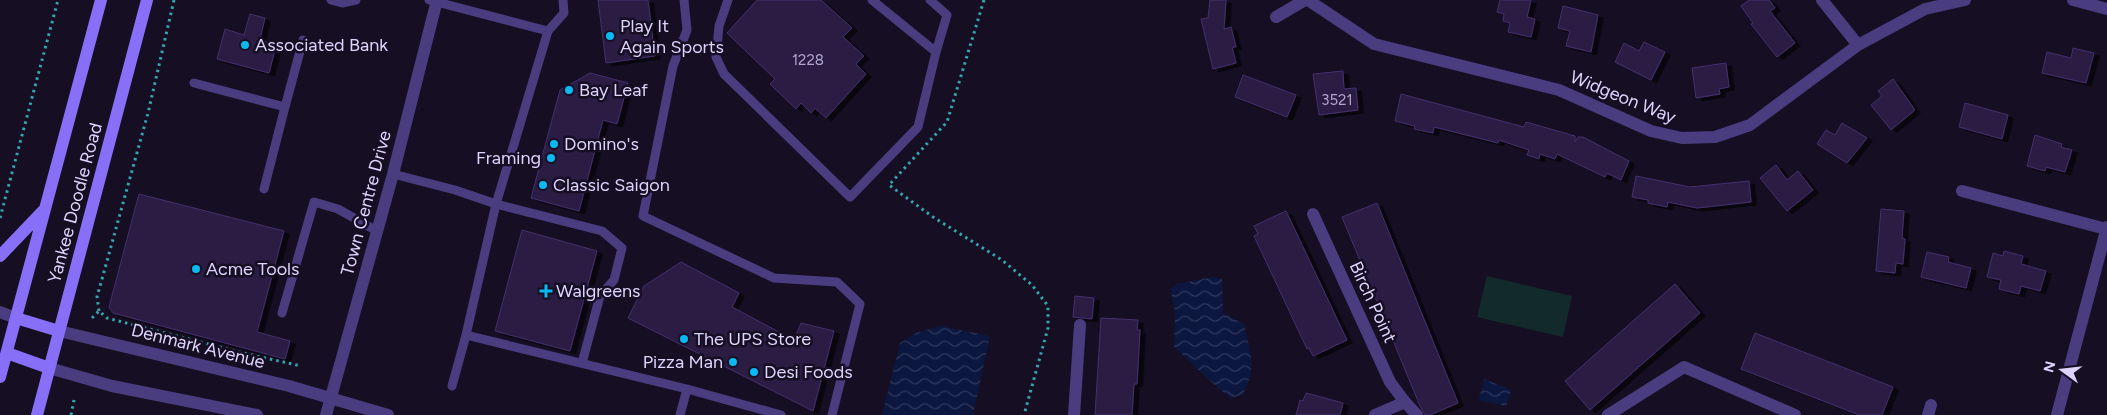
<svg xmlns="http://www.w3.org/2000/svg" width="2107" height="415" font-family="Figtree,sans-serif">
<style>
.green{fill:#132a2d}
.water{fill:url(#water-waves)}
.building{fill:#2a1c43;stroke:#452f6e;filter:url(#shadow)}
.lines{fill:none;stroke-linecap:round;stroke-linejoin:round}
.path{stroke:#34a5b0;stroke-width:3;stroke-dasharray:2.5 4;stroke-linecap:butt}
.service{stroke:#493d80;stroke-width:9}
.minor{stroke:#493d80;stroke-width:12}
.tertiary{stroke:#493d80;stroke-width:12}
.secondary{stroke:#876ff8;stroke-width:12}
.poi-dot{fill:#0bb9f2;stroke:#160f23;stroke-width:2}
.labels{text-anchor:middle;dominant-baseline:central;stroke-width:5;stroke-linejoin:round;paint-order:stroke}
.number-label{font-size:15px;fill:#b1a6ce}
.poi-label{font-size:18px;fill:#ded4fd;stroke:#160f23;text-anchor:start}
.street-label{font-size:18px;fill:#ded4fd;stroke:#160f23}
</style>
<defs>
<pattern id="water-waves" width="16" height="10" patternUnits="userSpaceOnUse" patternTransform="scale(1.25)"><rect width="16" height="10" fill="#0c1740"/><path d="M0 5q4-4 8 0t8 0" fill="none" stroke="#2f385c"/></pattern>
<filter id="shadow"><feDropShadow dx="5.5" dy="3" stdDeviation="0" flood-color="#0009"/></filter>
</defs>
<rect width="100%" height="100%" fill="#160f23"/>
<path class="green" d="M1487,276L1572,296L1563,337L1477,317Z"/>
<path class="water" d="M1213,277L1222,279L1223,313L1244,324C1250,352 1257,367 1243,394L1231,398C1210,383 1194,364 1174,347L1175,314L1171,289L1177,284Z
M940,326L990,336L973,415H882L900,343L916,333Z
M1484,379L1511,390L1506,406L1479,400Z"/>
<path class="building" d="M598,0H648L655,56L606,63Z
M757,0H821L852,28L843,37L864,56L856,64L866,74L826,118L815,108L811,113L801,103L796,109L770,84L775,79L727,33Z
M1210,0H1226L1224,29L1231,27L1236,47H1232L1236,63L1213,69L1201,19L1208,18Z
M1500,0H1531L1527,17L1535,19L1531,37L1508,32L1510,23L1503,21L1504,14L1497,12Z
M1749,0H1769L1775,8L1770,11L1795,43L1777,57L1751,24L1753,23L1741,6Z
M1563,6L1598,15L1591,52L1566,46L1570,31L1558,28Z
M250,14L265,18L260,39L270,43L268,48L275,50L269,73L217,59L225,29L244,35Z
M1644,42L1665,52L1651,80L1615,62L1624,43L1639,51Z
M2073,48L2094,53L2086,83L2042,73L2047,52L2071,58Z
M1726,63L1729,87L1719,89L1720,94L1696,98L1692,68Z
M1343,71L1344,89L1356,88L1358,110L1319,115L1313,74Z
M590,73L628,83L617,124L603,120L579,211L531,198L560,90Z
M1243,75L1296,95L1287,117L1235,97Z
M1893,79L1915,110L1891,130L1871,105L1882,96L1878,91Z
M1401,94L1524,127L1526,122L1575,136V142L1578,137H1583L1629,161L1621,180L1607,173L1605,177L1557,154L1555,159L1540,154L1539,159L1527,155L1529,150L1499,140L1498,143L1434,127L1433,133L1414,129L1415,126L1395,121Z
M1965,103L2008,115L2002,139L1959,127Z
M1842,123L1867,138L1847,163L1817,144L1826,130L1835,135Z
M2035,135L2062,144L2061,147L2072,150L2065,172L2046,167L2045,171L2027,166Z
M1776,165L1787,180L1798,171L1813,190L1787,211L1760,178Z
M1636,176L1690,187L1749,181L1751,202L1697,208L1668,202L1667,207L1648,203V200L1632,197Z
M139,194L284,231L257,332L290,341L285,359L113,313L109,307Z
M1377,203L1458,403L1430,415H1425L1420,406L1342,217Z
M1881,209L1904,211L1902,238L1905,239L1903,264L1896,263L1895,273L1876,271Z
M1286,211L1347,340L1313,356L1309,348L1307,349L1254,236L1258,234L1254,226Z
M522,230L597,251L570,351L495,331Z
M2004,251L2023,256L2021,264L2046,271L2040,291L2021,286L2019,294L1999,289L2001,280L1987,277L1993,253L2003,256Z
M1927,252L1949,257L1948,262L1971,268L1966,288L1921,277Z
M681,262L739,293L732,307L794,340L801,323L834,331L813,411L628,318L644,286Z
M1675,284L1700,313L1590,410L1565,381Z
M1075,296L1094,298L1092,319L1073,317Z
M1101,318L1138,320L1137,330H1140L1137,384H1134L1132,415H1095Z
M1755,333L1893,387L1882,415H1859L1741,369Z
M1306,393L1343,403L1340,415H1296L1300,400L1303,401Z"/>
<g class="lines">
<path class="path" d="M984,0L947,122L889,185L933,217L1002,260L1032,285L1048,306V328L1024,415
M0,218L58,0
M99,311L97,297L148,113L174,0
M92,318L99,311L107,318L239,352L301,366
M71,415L74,400"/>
<path class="service" d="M331,0L342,3L356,0
M429,0L548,31L496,204L602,231L622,248L614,280L600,296L582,363
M684,0L687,30L673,66L643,216L774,278L837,282L860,304L832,415
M728,0L719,26L716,57L724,74L850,197L918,127L936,52
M872,0L936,52L947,15L930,0
M548,31L564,13L563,0
M194,83L285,107L303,40
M393,174L455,190L496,204L466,335L687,389L680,415
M264,189L285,107
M282,313L314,202L338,209L377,231
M452,386L466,335
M687,389L781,415"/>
<path class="minor" d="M1308,0L1374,44L1559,90L1651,131L1682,138L1715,137L1750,125L1858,45L1925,9L1965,0
M1822,0L1858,45
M2073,0L2107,9
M1276,17L1305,0
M1962,191L2106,229
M1313,214L1390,382L1405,402
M1074,415L1080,325
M1375,415L1405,402L1417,415
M1608,415L1684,367L1795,415
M1928,415L1931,405"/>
<path class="tertiary" d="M0,312L16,318
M59,331L289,386L388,415
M49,368L112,386L257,415
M326,415L393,174L437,0
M2057,415L2107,227"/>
<path class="secondary" d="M0,256L43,211
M16,318L59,331
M7,353L49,368
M0,377L101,0
M37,415L147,0"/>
</g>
<g class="poi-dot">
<circle cx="610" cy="36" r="5"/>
<circle cx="245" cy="45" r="5"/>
<circle cx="569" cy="90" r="5"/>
<circle cx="554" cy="144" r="5"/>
<circle cx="551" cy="158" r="5"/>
<circle cx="543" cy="185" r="5"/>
<circle cx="196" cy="269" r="5"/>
<path d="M543.5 283.5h5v5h5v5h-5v5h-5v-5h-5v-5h5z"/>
<circle cx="684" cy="339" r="5"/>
<circle cx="733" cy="362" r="5"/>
<circle cx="754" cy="372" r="5"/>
</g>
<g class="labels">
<g class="number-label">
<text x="808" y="60">1228</text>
<text x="1337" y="100">3521</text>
</g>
<g class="poi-label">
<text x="620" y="26">Play It<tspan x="620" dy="21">Again Sports</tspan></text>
<text x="255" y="45">Associated Bank</text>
<text x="579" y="90">Bay Leaf</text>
<text x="564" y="144">Domino's</text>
<text x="541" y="158" text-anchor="end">Framing</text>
<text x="553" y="185">Classic Saigon</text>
<text x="206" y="269">Acme Tools</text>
<text x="556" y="291">Walgreens</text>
<text x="694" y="339">The UPS Store</text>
<text x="723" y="362" text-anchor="end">Pizza Man</text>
<text x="764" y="372">Desi Foods</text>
</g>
<g class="street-label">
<text transform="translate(1623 97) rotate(22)">Widgeon Way</text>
<text transform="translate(75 203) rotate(-75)">Yankee Doodle Road</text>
<text transform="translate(366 203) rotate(-75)">Town Centre Drive</text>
<text transform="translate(1373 302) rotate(65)">Birch Point</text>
<text transform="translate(198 346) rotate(14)">Denmark Avenue</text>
</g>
</g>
<g transform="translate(2062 370) rotate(285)" stroke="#160f23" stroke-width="4" paint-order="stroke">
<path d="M0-4L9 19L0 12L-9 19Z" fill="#ded4fd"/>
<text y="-8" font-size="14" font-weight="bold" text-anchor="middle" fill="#ded4fd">N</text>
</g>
</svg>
